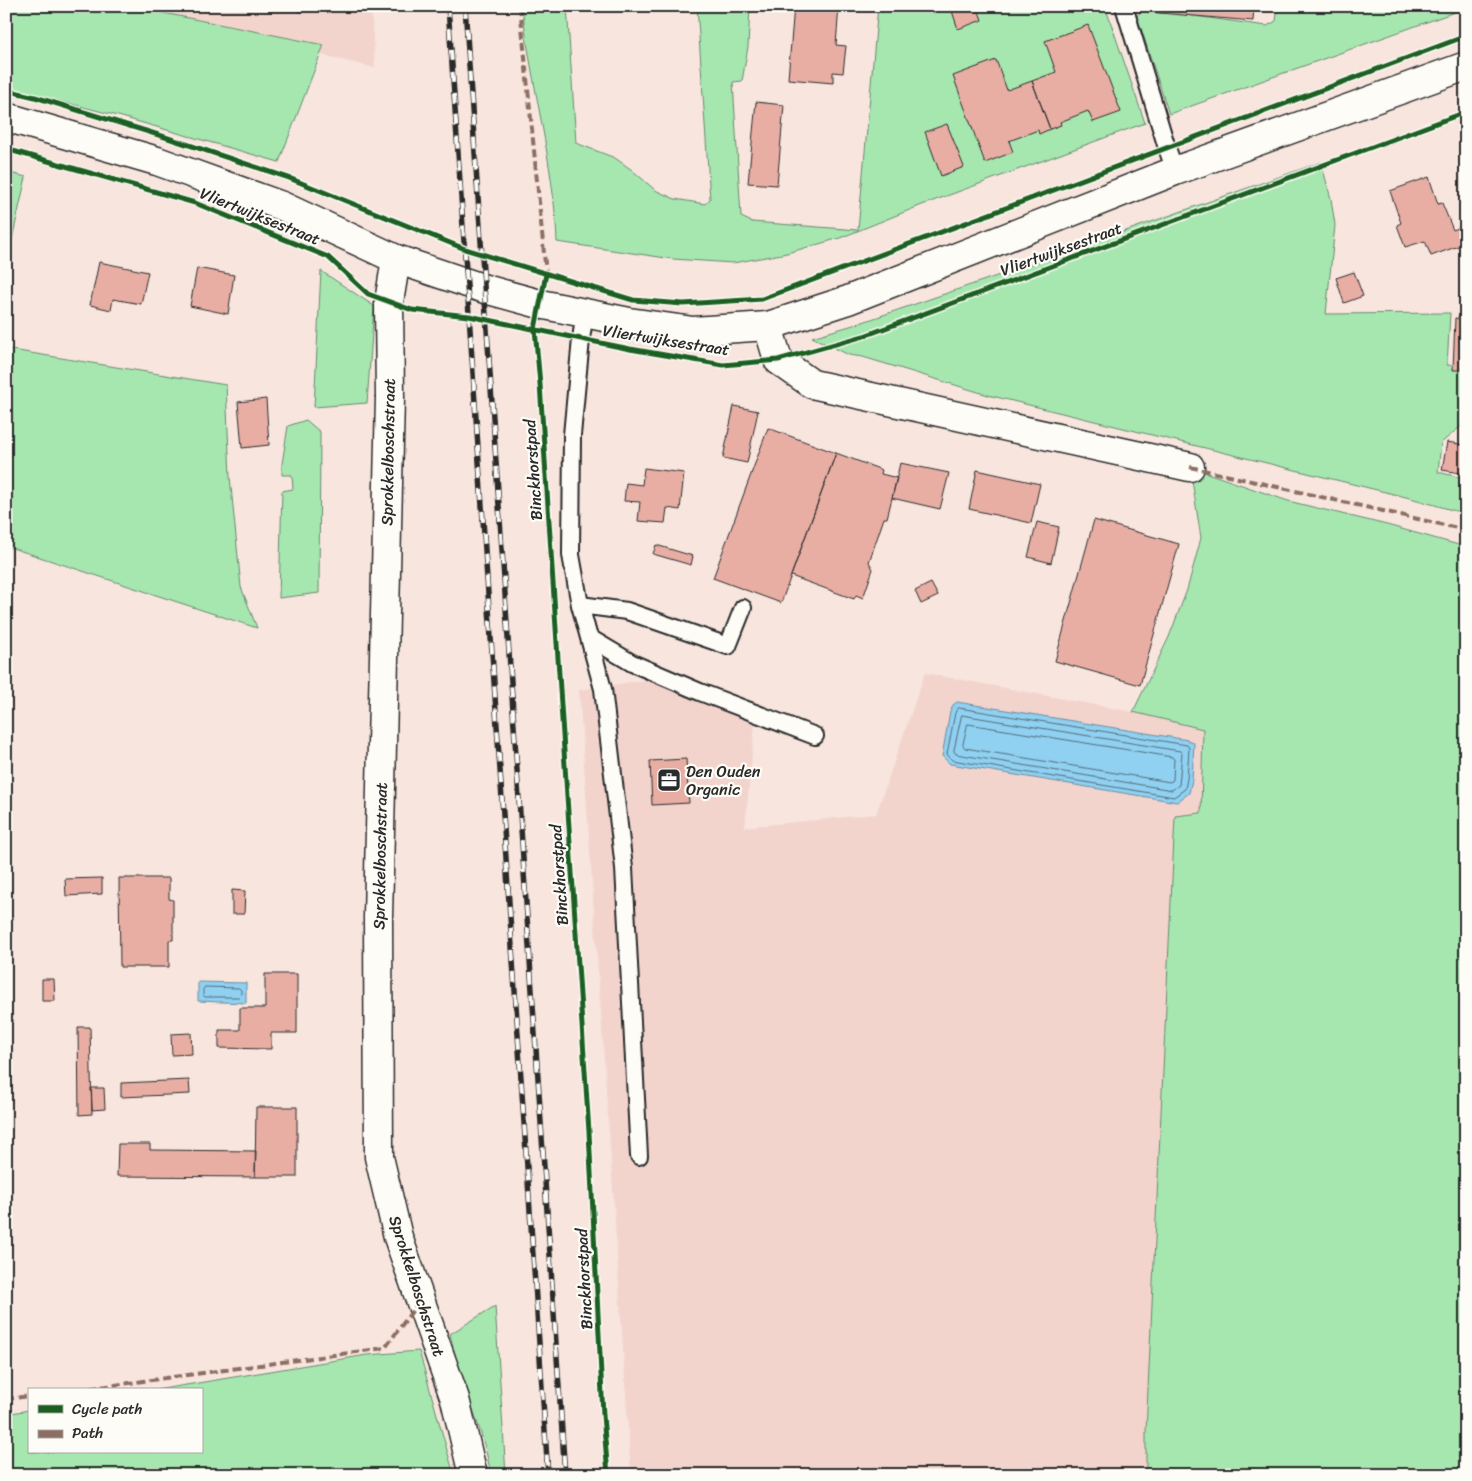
<svg xmlns="http://www.w3.org/2000/svg" width="1472" height="1481" font-family="Sriracha,sans-serif">
<style>
.built{fill:#f2d4cd}
.green{fill:#a6e7b0;stroke:#68896e}
.water{fill:#90d0f1;stroke:#688ea2}
.lines{fill:none;stroke-linecap:round;stroke-linejoin:round}
.shore{stroke:#536d7a;stroke-width:1}
.building{fill:#e8aea4;stroke:#2b2b2b}
.service-casing{stroke:#2b2b2b;stroke-width:20}
.minor-casing{stroke:#2b2b2b;stroke-width:31}
.tertiary-casing{stroke:#2b2b2b;stroke-width:31}
.service{stroke:#fdfcf7;stroke-width:16}
.minor{stroke:#fdfcf7;stroke-width:28}
.tertiary{stroke:#fdfcf7;stroke-width:28}
.rail-casing{stroke:#2b2b2b;stroke-width:5.5}
.rail{stroke:#fdfcf7;stroke-width:4;stroke-dasharray:11;stroke-linecap:butt}
.quiet{stroke:#8d6e63;stroke-width:4;stroke-dasharray:8 4;stroke-linecap:butt}
.cycleway-casing{stroke:#fdfcf7;stroke-width:8}
.cycleway{stroke:#1b5e20;stroke-width:5}
.labels{text-anchor:middle;dominant-baseline:central;stroke-width:4.5;stroke-linejoin:round;paint-order:stroke}
.street-label{font-size:16px;fill:#2b2b2b;stroke:#fdfcf7}
.poi-label{font-size:16px;fill:#2b2b2b;stroke:#fdfcf7;text-anchor:start}
</style>
<rect width="100%" height="100%" fill="#f7e5de"/>
<filter id="ink" filterUnits="userSpaceOnUse"><feTurbulence type="fractalNoise" baseFrequency=".02" numOctaves="2"/><feDisplacementMap in="SourceGraphic" scale="10" xChannelSelector="R" yChannelSelector="G"/><feConvolveMatrix kernelMatrix="1 2 1 2 8 2 1 2 1" color-interpolation-filters="sRGB"/></filter>
<g filter="url(#ink)">
<path class="built" d="M123,6H371L375,68Z
M925,673L1133,712L1203,729L1201,813L1175,816L1146,1432V1475H631L615,1220L579,690L651,679L755,723L745,827L876,814Z"/>
<path class="green" d="M6,6H128L324,45L279,162L122,117L6,87Z
M522,6H567L576,143L615,158L632,170L655,190L675,199L705,204L710,199L697,6H750L748,47L742,81L733,82L741,217L752,222L858,230L878,6H1105L1145,123L922,205L840,238L787,253L733,263L673,259L557,242C554,162 531,85 522,6Z
M1278,6H1466V8L1169,114L1137,16L1143,9L1267,26L1276,21Z
M1321,162L1331,199L1335,225L1326,314L1450,313L1447,365L1466,366V422L1441,443L1438,472L1466,479V514L1414,499L988,395L863,357L849,355L812,337L857,324L1058,255Z
M6,172L26,177L6,266Z
M321,271L374,306L367,403L314,407Z
M6,349L226,385L230,477L241,587L257,628L6,546Z
M306,420L320,432L319,593L279,598L282,491L293,489L292,475H282V464L288,426Z
M1190,467L1288,501L1387,525L1466,547V1475H1146V1432L1175,816L1201,813L1203,729L1133,712L1169,637L1187,590L1201,538Z
M495,1306L506,1475H491C483,1426 460,1382 450,1334Z
M419,1351L454,1475H6V1414L29,1410V1452H201V1390H156L367,1355Z"/>
<path class="water" d="M957,702L1188,740L1194,743L1192,780L1189,793L1177,802L950,764L942,756L950,711L953,705Z
M198,982L246,983V1003L198,1001Z"/>
<g class="lines">
<path class="shore" d="M959,708L1187,745L1189,748L1187,779L1185,789L1174,797L952,760L947,754L955,713L957,709Z
M962,715L1180,751L1182,753L1179,785L1172,790L956,754L954,751Z
M968,724L1172,757L1174,759L1173,780L1170,782L965,748L963,745Z
M205,987L239,988L241,990V995L239,997H205L203,995V990Z"/>
</g>
<path class="building" d="M274,6H304L303,12Z
M794,6H839L836,45L846,46L843,73L833,72V83L788,79Z
M963,6H977L982,20L958,29L952,11Z
M1148,6H1254L1253,21L1148,12Z
M1088,25L1121,112L1093,122L1088,111L1060,122L1061,125L1050,129L1032,81L1056,72L1045,41Z
M996,60L1007,90L1032,81L1050,129L1039,134L1038,130L1009,141L1013,152L985,163L953,76Z
M756,102L784,105L777,185L748,183Z
M947,124L964,167L941,176L925,132Z
M1429,177L1438,204L1442,203L1453,230L1466,225V258L1464,244L1431,256L1425,241L1405,247L1397,225L1401,223L1390,191Z
M99,262L148,272L141,304L113,299L111,310L90,305Z
M197,268L234,275L228,314L190,306Z
M1354,272L1363,296L1344,303L1336,278Z
M1455,318L1466,319V370H1453Z
M266,399L269,445L242,448L238,402Z
M734,406L758,411L747,463L723,458Z
M768,428L836,453L781,603L713,578Z
M1447,442L1466,445V474L1442,470Z
M836,453L882,470L881,474L897,478L887,518H884L869,562L873,569L863,598L856,595L854,599L791,576Z
M900,463L949,473L940,509L892,498Z
M644,468L684,473L680,510L667,508L665,523L638,521L640,502L624,501L626,483L642,485Z
M977,470L1040,484L1031,523L969,509Z
M1094,520L1179,544L1140,685L1055,661Z
M1037,522L1059,527L1051,563L1028,557Z
M656,545L693,556L691,565L653,554Z
M931,583L938,596L921,604L915,591Z
M686,759L689,803L652,805L650,761Z
M102,878V894L66,896L65,879Z
M119,878H169V899L173,900V940H169V967H120Z
M232,890L245,891L244,914H232Z
M265,974H297V1033H271V1049L219,1048V1030H240V1008H265Z
M42,979H54L55,1001H42Z
M78,1027H90L92,1114L79,1115Z
M191,1033L192,1054L172,1055L171,1034Z
M189,1080L190,1094L121,1097V1083Z
M91,1088H104L105,1109L92,1110Z
M256,1107H297V1177H255Z
M118,1144H150V1150L256,1151L255,1177L117,1176Z"/>
<g class="lines">
<g class="service-casing">
<path id="service" d="M1124,6L1167,148L1175,171
M585,312L581,339L572,435L571,555L580,605L603,689L624,868L639,1156
M580,605L627,611L728,646L743,608
M590,638L632,663L700,692L815,736"/>
</g>
<g class="minor-casing">
<path id="minor" d="M396,259L389,302L390,398L378,917L379,1157L398,1237L455,1399L473,1475
M768,326L778,360L812,384L1190,467"/>
</g>
<g class="tertiary-casing">
<path id="tertiary" d="M6,117L157,161L282,206L396,259L485,289L540,304L629,322L693,331L768,326L848,300L1175,171L1466,66"/>
</g>
<use href="#service" class="service"/>
<use href="#minor" class="minor"/>
<use href="#tertiary" class="tertiary"/>
<g class="rail-casing">
<path id="rail" d="M448,6L548,1475
M465,6L565,1475"/>
</g>
<use href="#rail" class="rail"/>
<path class="quiet" d="M520,6L546,274
M1190,467L1466,530
M78,1390L385,1348L421,1299
M6,1399L29,1396"/>
<g class="cycleway-casing">
<path id="cycleway" d="M6,90L35,97L162,136L289,178L465,249L633,300L683,304L762,299L1466,36
M6,149L195,203L328,257L368,294L412,310L469,316L630,349L723,365L778,360L864,336L1466,112
M546,274L535,329L540,384L589,1132L603,1415L608,1475"/>
</g>
<use href="#cycleway" class="cycleway"/>
</g>
</g>
<defs>
<g id="office-square" transform="scale(1.25)"><rect x="-9" y="-9" width="18" height="18" rx="4" fill="#2b2b2b" stroke="#fdfcf7"/><path d="M-6-3h4V-5.5h4V-3h4V5H-6ZM-1-4.5V-3h2v-1.5ZM-6 0V1H6V0Z" fill="#fff"/></g>
</defs>
<g fill-rule="evenodd">
<use href="#office-square" x="669" y="780"/>
</g>
<g class="labels">
<g class="street-label">
<text transform="translate(260 216) rotate(22)">Vliertwijksestraat</text>
<text transform="translate(1061 249) rotate(-20)">Vliertwijksestraat</text>
<text transform="translate(666 340) rotate(9)">Vliertwijksestraat</text>
<text transform="translate(388 452) rotate(-89)">Sprokkelboschstraat</text>
<text transform="translate(533 470) rotate(-94)">Binckhorstpad</text>
<text transform="translate(380 856) rotate(-89)">Sprokkelboschstraat</text>
<text transform="translate(559 875) rotate(-94)">Binckhorstpad</text>
<text transform="translate(584 1279) rotate(-93)">Binckhorstpad</text>
<text transform="translate(417 1286) rotate(72)">Sprokkelboschstraat</text>
</g>
<g class="poi-label">
<text x="686" y="771">Den Ouden<tspan x="686" dy="18">Organic</tspan></text>
</g>
</g>
<rect width="1472" height="1481" fill="none" stroke="#fdfcf7" stroke-width="25"/>
<rect x="12" y="12" width="1447" height="1456" fill="none" stroke="#2b2b2b" stroke-width="2" filter="url(#ink)"/>
<rect x="28" y="1388" width="175" height="65" fill="#fdfcf7" stroke="#a9a8a5"/>
<rect x="38" y="1405" width="25" height="8" fill="#1b5e20" stroke="#a9a8a5"/>
<text x="72" y="1414" font-size="15" fill="#2b2b2b">Cycle path</text>
<rect x="38" y="1430" width="25" height="8" fill="#8d6e63" stroke="#a9a8a5"/>
<text x="72" y="1438" font-size="15" fill="#2b2b2b">Path</text>
</svg>
